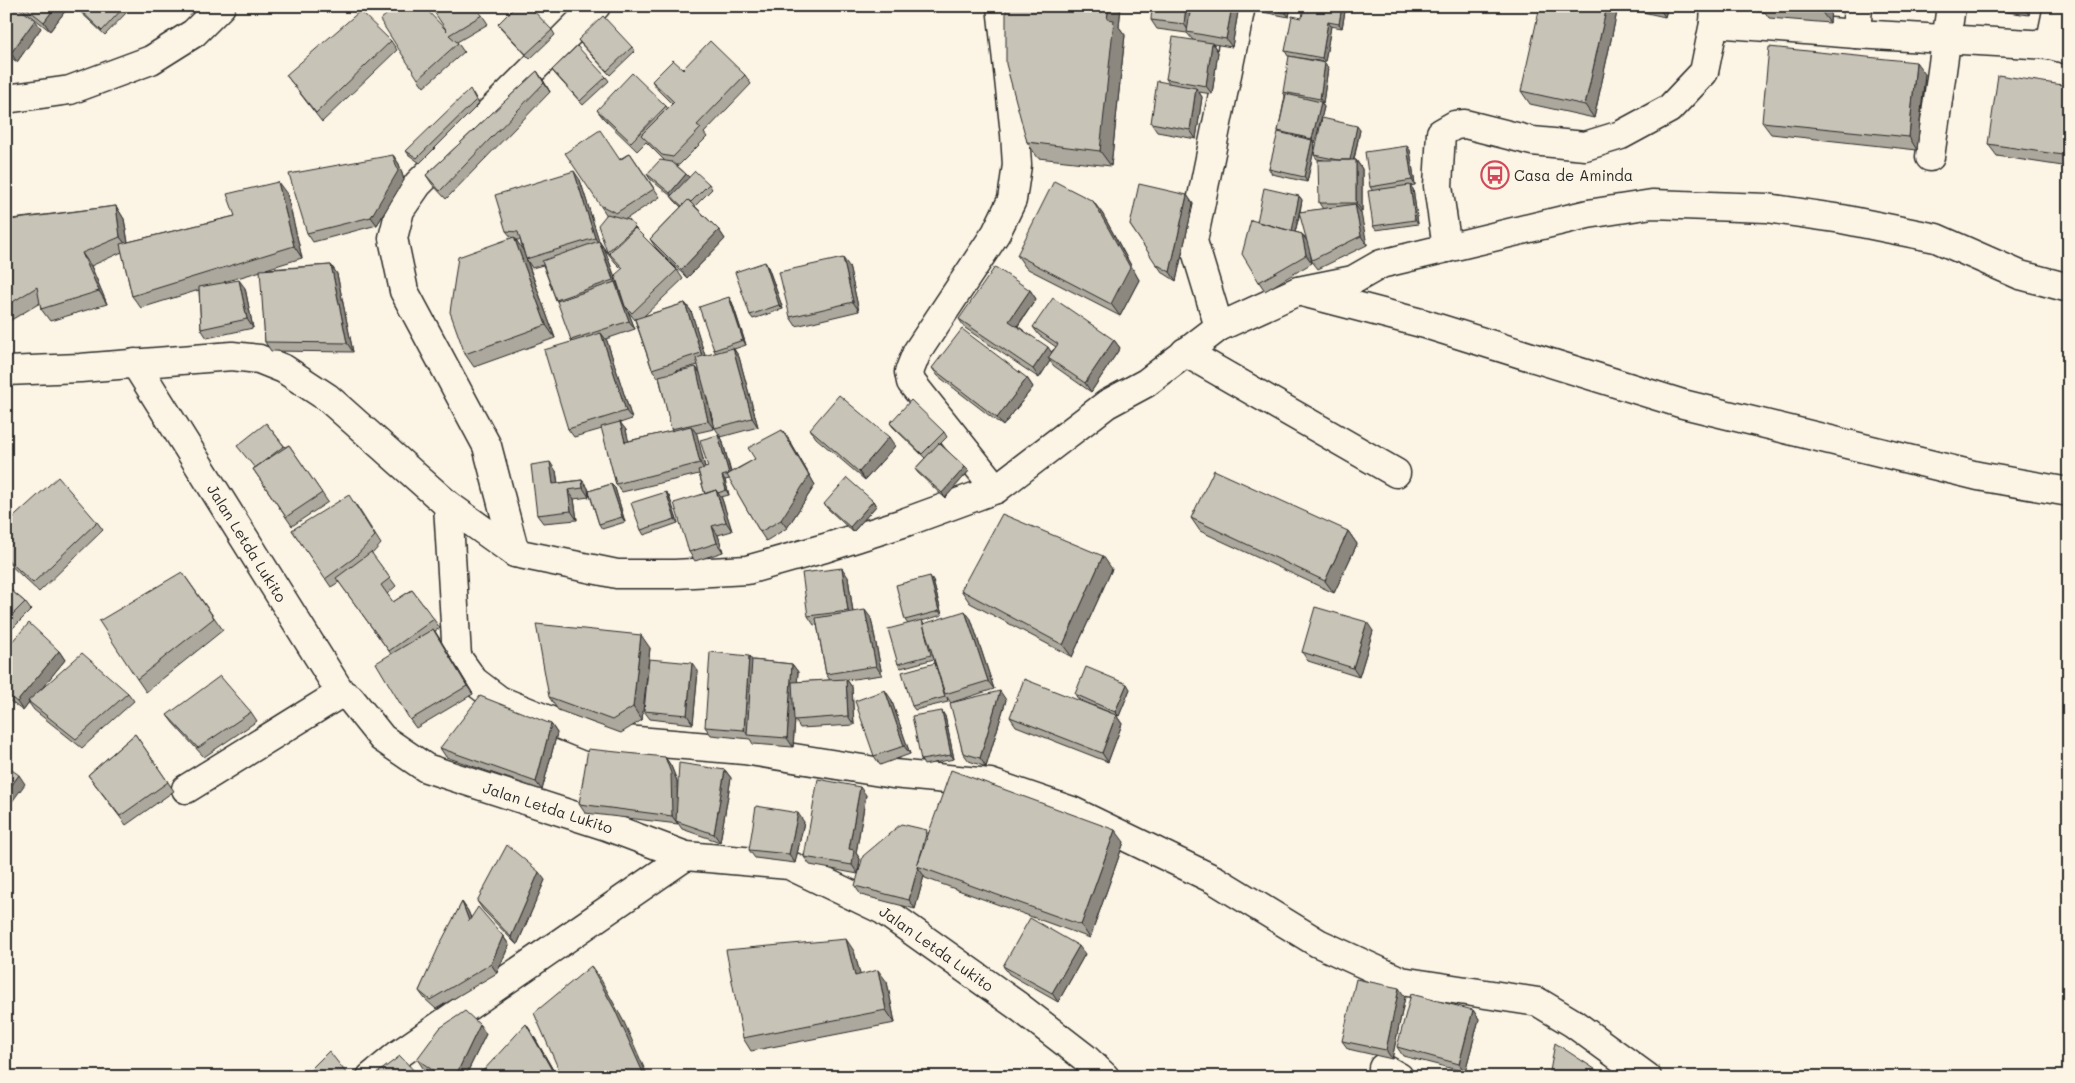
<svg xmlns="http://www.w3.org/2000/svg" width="2075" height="1083" font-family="Mali,sans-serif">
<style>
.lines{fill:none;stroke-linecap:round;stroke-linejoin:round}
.minor-casing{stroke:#2b2b2b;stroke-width:31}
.highway-casing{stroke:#2b2b2b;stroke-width:31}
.minor{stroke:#fcf5e5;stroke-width:28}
.highway{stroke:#fcf5e5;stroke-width:28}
.wall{fill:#aca89d;stroke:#2b2b2b;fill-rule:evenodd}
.shaded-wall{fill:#8c8880;stroke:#2b2b2b}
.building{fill:#c8c3b7;stroke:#2b2b2b}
.labels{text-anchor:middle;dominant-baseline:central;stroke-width:5;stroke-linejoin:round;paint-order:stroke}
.poi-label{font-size:15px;fill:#2b2b2b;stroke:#fcf5e5;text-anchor:start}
.street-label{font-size:15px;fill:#2b2b2b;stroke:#fcf5e5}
</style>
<rect width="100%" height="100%" fill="#fcf5e5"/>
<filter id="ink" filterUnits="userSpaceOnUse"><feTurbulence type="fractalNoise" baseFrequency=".02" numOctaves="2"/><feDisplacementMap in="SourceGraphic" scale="10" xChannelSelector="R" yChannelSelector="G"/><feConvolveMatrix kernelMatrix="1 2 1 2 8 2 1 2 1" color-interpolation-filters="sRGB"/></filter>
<g filter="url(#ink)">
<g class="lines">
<g class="minor-casing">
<g id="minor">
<path d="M1714,23L1856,34L2050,45L2069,50"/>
<path d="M1856,34L1858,6"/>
<path d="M2050,45L2058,6"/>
<path d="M1930,157L1951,6"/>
<path d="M1447,248L1438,186L1441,133L1455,125L1465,124L1532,141L1585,146L1621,135L1669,109L1704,72L1714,23L1715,6"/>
<path d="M1298,291L1425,324L1683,404L1978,476L2069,492"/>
<path d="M1219,327L1193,241L1241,6"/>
<path d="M1185,352L1396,473"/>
<path id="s1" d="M135,363L341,693L350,698L382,738L426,768L606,826L686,856L789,865L883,910L1018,1006L1084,1057L1105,1077"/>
<path d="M996,489L911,382L909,372L917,352L996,233L1012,200L1017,165L1015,134L1001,6"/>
<path d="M448,505L457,657L474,681L499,700L590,737L744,750L893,774L990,783L1072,811L1215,880L1318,943L1401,981L1538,1002L1573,1023L1647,1077"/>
<path d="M515,553L487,446L404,291L393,238L400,210L418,184L596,6"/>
<path d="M186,789L341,693"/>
<path d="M1383,1068L1399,1077"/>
<path d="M371,1077L399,1054L686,856"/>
</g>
</g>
<g class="highway-casing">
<path id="highway" d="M6,99L70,90L151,60L194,33L221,6
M6,371L80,368L232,356L259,359L284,369L328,398L448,505L515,553L617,574H675L747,570L825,548L903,523L996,489L1107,404L1146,383L1219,327L1298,291L1353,280L1381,264L1588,214L1652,204L1767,208L1842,219L1936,238L2020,275L2069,288"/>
</g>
<use href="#minor" class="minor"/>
<use href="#highway" class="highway"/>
</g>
<path class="wall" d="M6,6L41,28L17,62L6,54Z
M19,6H69L50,31Z
M74,6H121L126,13L105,35Z
M1006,6H1121L1119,27L1125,35L1111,166L1038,158L1027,142Z
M1239,6L1232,47L1213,44L1218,52L1212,94L1199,92L1202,97L1196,139L1157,132L1151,123L1169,83L1166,79L1193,40L1187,33L1157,29L1151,20Z
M1250,6H1291L1289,17L1252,10Z
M1346,6L1342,28L1331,26L1325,62L1288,56L1285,51L1302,18Z
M1616,6H1668L1665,17Z
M1761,6H1831L1830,23L1769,18Z
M1925,6H1941V8Z
M1977,6H2030L2029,15L1978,8Z
M1617,12L1594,118L1530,104L1521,91Z
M482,15L488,24L457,42L464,52L424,87L418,79L447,31Z
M498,24L552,30L555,35L530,59L501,28Z
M578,40L632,47L635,51L610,75L581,44Z
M391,41L397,50L322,122L286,75Z
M1325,63L1328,68L1323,103H1321L1324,107L1315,143H1314L1315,145L1307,182L1272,174L1269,169L1279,133L1278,131L1285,96L1283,92Z
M683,69L745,75L751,84L704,133L707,137L679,165H676L686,174L689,177L709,184L712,189L695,206L719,230L725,239L687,278L656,248L650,239L681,207L674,200L671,196L650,179L647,174L665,161L646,142L637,151L603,118L597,110L666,106L668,109L672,104L658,90L652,81Z
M552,70L606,77L609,81L583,105L555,74Z
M537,71L543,80L550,92L446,199L432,184L426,175Z
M1925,74L1917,150L1771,134L1762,122Z
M2069,86V167L1997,156L1988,144Z
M473,93L479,104L420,163L409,155L406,151Z
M1360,130L1354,160H1356L1362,169V211H1360L1367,245L1318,269L1311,260L1312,263L1265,291L1259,282L1257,222L1299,196L1302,200L1300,212L1323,209L1319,203L1324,160L1317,159L1314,155ZM1300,213L1307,240L1302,234L1295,232Z
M1410,150L1415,185L1410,186L1413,189L1418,224L1376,230L1373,226V191L1370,187Z
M630,153L660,197L626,219L677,270L683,279L644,316L685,303L691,311L705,356L716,353L714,350L732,302L746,345L734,349L739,357L758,427L721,437L715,428L709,405L714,429L696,433L705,467H708L718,435L722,439L731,472L755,459L782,430L788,438L815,485L787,528L766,541L760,532L730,479L725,480L729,495L721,497L722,499L732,531L718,535L723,552L695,561L689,552L705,494L699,474L622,492L616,484L602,429L574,437L568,429L572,342L559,304L556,300L543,265L532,268L527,260L555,338L474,367L465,354L512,238L506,231L580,180L599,241L605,250L619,288L622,269L615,262L607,252L606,214L600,205L620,159ZM516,240H520L523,250ZM628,311L635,320L652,369L658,378L659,377L672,431L628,441L626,430L620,423L632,419L607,341L606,339L635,329ZM698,365L700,374L676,371Z
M393,155L399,164L404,180L377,225L313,242L307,233Z
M287,194L302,258L266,269L331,265L337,274L353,352L271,351L265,342L261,271L224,282L245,288L253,328L207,338L201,329L199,290L141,308L132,296L122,252L91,266L107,304L50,321L41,309L40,303L6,323V210L12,219L116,206L124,219L128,242L235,216Z
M1187,195L1193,204L1176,281L1162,272L1130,225Z
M1102,213L1139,280L1120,316L1026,268L1017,255Z
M765,262L768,267L783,309L753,319L750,315Z
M849,266L859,311L796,326L790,317Z
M1030,290L1036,299L1018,326L1051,352L1056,347L1039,335L1033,327L1114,340L1120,348L1091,392L1054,366L1050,361L1039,378L965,328L959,319Z
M932,368L1027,378L1033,387L1003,426L938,376Z
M266,423L285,447L289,445L328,502L292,526L253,469H255Z
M890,423L944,432L947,437L940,444L969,471L945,498L918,473L915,469L925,458L893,427Z
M810,429L895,446L865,480L816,438Z
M556,471L558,483L582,480L588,488L589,491L611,484L615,488L625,522L602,529L599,524L589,492V497L574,499L577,520L543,523L537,515Z
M666,492L669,496L678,523L644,535L641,530Z
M873,501L876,506L853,532L827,508L824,504Z
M355,503L381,544L372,554L396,586L387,594L393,602L412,590L440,628L435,631L473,694L416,728L410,720L391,654L339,582L331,587L292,530Z
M1191,518L1348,531L1357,544L1334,593L1200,531Z
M97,522L103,530L39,592L6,561V524Z
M1112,569L1072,657L970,603L961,590Z
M182,572L223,630L146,692L137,679Z
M848,577L853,612L871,618L882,675L847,680L852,687L854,725L800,728L795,720L793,747L753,744L750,739L711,735L705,727L753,660L792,664L798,672L797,682L830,680L826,674L817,624L814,625L808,616Z
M933,581L942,615L922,621L924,624L971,619L994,689L953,702L1006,700L986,767L969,761L963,753L951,703L947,697L948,702L915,710L912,706L935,663L934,659L901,668L898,664L908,624L905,620Z
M6,586L25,602L31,610L6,635Z
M1373,631L1359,677L1308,661L1302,652Z
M6,648L59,651L65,660L40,690L128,693L134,701L82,748L34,710L29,703L23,711L6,698Z
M650,648L642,720L621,733L558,710L549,697Z
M698,671L693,724L650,719L644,711Z
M1130,689L1119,716L1116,715L1122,724L1108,762L1016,726L1010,717L1111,713L1078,699L1075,694Z
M891,699L910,754L880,765L874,756Z
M251,712L257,721L204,757L173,723L167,715Z
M945,716L954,759L924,765L921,760Z
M551,724L557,733L542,790L446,757L440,748Z
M135,734L174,791L126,825L88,775Z
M665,757L671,766L677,781V795L725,770L731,778L720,842L682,829L678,823V824L585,813L579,804Z
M866,795L856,853L860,859L858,874L810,865L804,857Z
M804,822L795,863L755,858L749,850Z
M929,832L1124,842L1090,938L925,878L924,876L915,909L861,895L855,886Z
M545,880L517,945L483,910L477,901Z
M462,902L468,911L471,918L503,936L509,945L497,973L436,1009L425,999L419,991Z
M854,951L860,975L887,982L895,1023L751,1051L743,1038Z
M1085,954L1058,1002L1009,974L1003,966Z
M1405,997L1392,1059L1348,1049L1342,1041Z
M1473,1010L1479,1019L1465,1072L1403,1056L1397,1047Z
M526,1024L532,1033L557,1077H484Z
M486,1034L465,1077H436L423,1068L417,1059Z"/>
<path class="shaded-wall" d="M56,6H69L50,31L44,22Z
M1109,6H1121L1119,27L1125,35L1111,166L1100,151L1107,19Z
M1186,6H1193L1190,33L1184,24Z
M1232,6H1239L1232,47L1226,39Z
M1287,6H1291L1289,17L1286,13Z
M1342,6H1346L1342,28L1339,24Z
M1607,6H1613L1617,12L1594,118L1585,105Z
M1660,6H1668L1665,17L1659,8Z
M1822,6H1831L1830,23L1821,11Z
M2023,6H2030L2029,15Z
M35,20L41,28L17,62L11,53Z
M1328,22L1331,26L1325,62L1322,58Z
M1212,43L1218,52L1212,94L1206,86Z
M1916,62L1925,74L1917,150L1909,137Z
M1325,63L1328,68L1323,103L1320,99Z
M537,71L543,80L550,92L544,83Z
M1196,88L1202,97L1196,139L1190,130Z
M1321,102L1324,107L1315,143L1312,139Z
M1357,126L1360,130L1352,167L1349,162Z
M1312,140L1315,145L1307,182L1304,177Z
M1407,146L1410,150L1415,185L1412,180Z
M393,155L399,164L404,180L377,225L371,217Z
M1356,160L1362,169V211L1356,203Z
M574,171L580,180L601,247L595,238Z
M686,174L690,178L673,198L670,193Z
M278,182L287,194L302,258L294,246Z
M1410,185L1413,189L1418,224L1415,220Z
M1187,195L1193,204L1176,281L1170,272Z
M1299,196L1302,200L1294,237L1291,233Z
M1093,201L1102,213L1139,280L1120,316L1111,304Z
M1355,204L1361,213L1367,245L1361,236Z
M116,206L124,219L129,249L120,237Z
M6,210L13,222L9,220L6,213Z
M719,230L725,239L687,278L681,270Z
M1302,234L1308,242L1312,263L1306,255Z
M514,237L523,250L555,338L546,325Z
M599,241L605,250L625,306L628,311L635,329L629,321Z
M82,253L91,266L107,304L99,291Z
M843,258L849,266L859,311L853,302Z
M765,262L768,267L783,309L779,305Z
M331,265L337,274L353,352L347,343Z
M239,280L245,288L253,328L247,319Z
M1030,290L1036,299L1015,329L1009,321Z
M729,297L732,302L746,345L743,340Z
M685,303L691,311L707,362L701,353Z
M601,333L607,341L632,419L626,411Z
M1114,340L1120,348L1091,392L1085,383Z
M1048,347L1054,356L1048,358L1050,361L1039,378L1033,369Z
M733,348L739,357L758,427L752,418Z
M696,367L702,376L714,429L708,421Z
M1027,378L1033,387L1003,426L997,418Z
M620,422L626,430L631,451L625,442Z
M691,426L697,434L706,472L700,463Z
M782,430L788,438L815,485L787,528L781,520Z
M718,435L722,439L732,478L729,474Z
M889,437L895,446L865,480L859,472Z
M550,462L556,471L559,492L553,484Z
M965,467L969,471L945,498L942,493Z
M722,476L725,480L729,495L726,490Z
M582,480L588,488L589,497L583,488Z
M611,484L615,488L625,522L622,517Z
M568,490L574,499L577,520L571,511Z
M716,490L722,499L732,531L726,522Z
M666,492L669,496L678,523L675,519Z
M873,501L876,506L853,532L850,527Z
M712,526L718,535L723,552L717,543Z
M1348,531L1357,544L1334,593L1325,581Z
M1103,556L1112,569L1072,657L1063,645Z
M842,568L848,577L854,620L848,611Z
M930,576L933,581L942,615L939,611Z
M865,610L871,618L882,675L876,666Z
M965,611L971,619L994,689L988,681Z
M1367,622L1373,631L1359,677L1353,668Z
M433,629L439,638L473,694L467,686Z
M641,635L650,648L642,720L633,707Z
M59,651L65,660L30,703L28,701L29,703L23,711L17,702Z
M749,656L755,664L748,735L744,730Z
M692,663L698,671L693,724L687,715Z
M792,664L798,672L793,747L787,738Z
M846,679L852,687L854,725L848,716Z
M1127,684L1130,689L1119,716L1115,712Z
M885,690L891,699L910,754L904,746Z
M1000,691L1006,700L986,767L980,758Z
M942,711L945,716L954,759L951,755Z
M1116,715L1122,724L1108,762L1102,753Z
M551,724L557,733L542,790L536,782Z
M665,757L671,766L677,781L678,821H676L678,824L672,816Z
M725,770L731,778L720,842L714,834Z
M19,775L25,784L6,810V793Z
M860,787L866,795L856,853L860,859L858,874L852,865L849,849Z
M798,813L804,822L795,863L789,854Z
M1115,830L1124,842L1090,938L1081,925Z
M918,867L924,876L915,909L909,900Z
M539,872L545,880L517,945L511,937Z
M462,902L468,911L475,929L469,921Z
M503,936L509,945L497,973L491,964Z
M846,939L854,951L864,989L855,976Z
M1079,946L1085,954L1058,1002L1052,993Z
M591,966L600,978L624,1022L648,1077H645Z
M878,970L887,982L895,1023L886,1010Z
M1399,988L1405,997L1392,1059L1386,1050Z
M1473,1010L1479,1019L1465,1072L1459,1064Z
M526,1024L532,1033L557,1077L553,1072Z
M480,1025L486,1034L465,1077H455Z"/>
<path class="building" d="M6,6H16L35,20L11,53L6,50Z
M24,6H56L44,22Z
M76,6H121L123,8L102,31Z
M397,6H423L447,31L430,6H474L482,15L449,35L458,43L418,79L380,20Z
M516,6H529L552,30L526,54L498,24Z
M1006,6H1109L1107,19L1114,20L1100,151L1027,142L1006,64Z
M1152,6H1186L1184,24L1151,20Z
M1191,6H1232L1226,39L1187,32Z
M1253,6H1287L1286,13Z
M1304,6H1342L1339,24L1328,22L1322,58L1285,51L1292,16L1302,18Z
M1540,6H1607L1585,105L1521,91Z
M1649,6H1660L1659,8Z
M1764,6H1822L1821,11Z
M360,11L391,41L316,113L286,75Z
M603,16L632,47L607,71L578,40Z
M1173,37L1212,43L1206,86L1166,79Z
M710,41L745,75L697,125L701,128L673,157L662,155L641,135L674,102L652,81L673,60L683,69Z
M577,46L606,77L580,101L552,70Z
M1769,47L1916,62L1909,137L1762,122Z
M1289,56L1325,63L1320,99L1283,92Z
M537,71L544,83L440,191L426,175Z
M632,73L666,106L631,142L597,110Z
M1998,75L2069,86V156L1988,144Z
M1157,81L1196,88L1190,130L1151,123Z
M470,89L476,100L417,158L406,151Z
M1286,94L1321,102L1312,139L1278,131Z
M1322,118L1357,126L1350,160H1339L1314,155Z
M600,130L620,160L630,153L654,189L616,213L600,205L565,153Z
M1278,132L1312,140L1304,177L1269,169Z
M1407,146L1412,180L1370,187L1365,152Z
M393,155L398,171L371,217L307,233L289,174Z
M660,160L672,162L686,174L670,193L647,174Z
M1318,160H1356V203H1319Z
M574,171L595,238L526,259L518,232L506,231L495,195Z
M695,171L709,184L691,202L688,200L682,206L671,196Z
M1054,181L1093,201L1130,267L1111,304L1017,255Z
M278,182L294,246L132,296L120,244L235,216L227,194Z
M1139,184L1187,195L1170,272L1156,264L1130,225Z
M1410,185L1415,220L1373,226L1368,191Z
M1264,188L1299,196L1292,231L1257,222Z
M688,200L719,230L681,270L650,239Z
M1355,204L1361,236L1312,260L1299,212Z
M116,206L120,237L82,253L99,291L41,309L37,287L6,306V213L9,220Z
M607,214L629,220L635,227L607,252L598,225Z
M1251,220L1302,234L1306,255L1259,282L1242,254Z
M635,228L677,270L632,313L625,306L615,275L623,268L609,253Z
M514,237L546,325L465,354L450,312L458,257Z
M599,241L613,280L556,300L542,261Z
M843,258L853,302L790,317L779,272Z
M765,262L779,305L750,315L735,272Z
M331,265L347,343L265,342L260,270Z
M995,267L1030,290L1009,321L1048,347L1033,369L959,319Z
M239,280L247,319L201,329L199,287Z
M615,282L629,321L571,340L557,301Z
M729,297L743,340L714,350L699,307Z
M1053,298L1114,340L1085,383L1048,358L1058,344L1033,327Z
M685,303L701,353L652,369L635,319Z
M962,329L1027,378L997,418L932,368Z
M601,333L626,411L568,429L544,350Z
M733,348L752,418L715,428L696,358Z
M696,367L708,421L671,429L659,376Z
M839,395L889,437L859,472L810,429Z
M911,400L944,432L922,454L890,423Z
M620,422L625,442L691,426L700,463L616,484L601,427Z
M266,423L284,446L255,468L237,446Z
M782,430L809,476L781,520L760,532L727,475L755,459L748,448Z
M718,435L729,474L722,476L726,490L718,493L716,490L705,494L698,470L708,467L700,440Z
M939,443L965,467L942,493L915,469Z
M289,445L322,493L286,517L253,469Z
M550,462L553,484L582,480L583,488L568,490L571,511L537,515L531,465Z
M1214,470L1348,531L1325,581L1191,518Z
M58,477L97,522L33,583L6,558V524Z
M847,478L873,501L850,527L824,504Z
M611,484L622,517L599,524L589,491Z
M716,490L726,522L712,526L717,543L689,552L674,503Z
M666,492L675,519L641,530L631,503Z
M349,495L375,536L354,558L325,579L292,530Z
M1002,514L1103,556L1063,645L961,590Z
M371,552L390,578L381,585L393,602L412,590L434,619L389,651L336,578Z
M842,568L848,611L808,616L802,573Z
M182,572L214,618L137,679L99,621Z
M930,576L939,611L905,620L896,585Z
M6,586L25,602L6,621Z
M1315,607L1367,622L1353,668L1302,652Z
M865,610L876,666L826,674L816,618Z
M965,611L988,681L945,694L923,624Z
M922,620L931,655L898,664L888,629Z
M29,623L59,651L17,702L6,694V648Z
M536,624L641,635L633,707L612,720L549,697Z
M433,629L467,686L410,720L376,663Z
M710,652L749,656L744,730L705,727Z
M82,653L128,693L76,739L28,701Z
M649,659L692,663L687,715L644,711Z
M752,660L792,664L787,738L747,735Z
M935,663L945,697L912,706L902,672Z
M1086,667L1127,684L1115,712L1075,694Z
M220,676L251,712L198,748L167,715Z
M846,679L848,716L794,720L792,682Z
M1024,679L1116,715L1102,753L1010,717Z
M885,690L904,746L874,756L855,701Z
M1000,691L980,758L963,753L950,703Z
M480,696L551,724L536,782L440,748Z
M942,711L951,755L921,760L912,716Z
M135,734L168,782L120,816L88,775Z
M588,749L665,757L671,773L672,816L579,804Z
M679,763L725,770L714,834L676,821Z
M6,766L19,775L6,793Z
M951,770L1115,830L1081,925L917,866Z
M818,779L860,787L849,849L854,850L852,865L804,857Z
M756,806L798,813L789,854L749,850Z
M901,824L927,830L922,850L917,866L918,867L909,900L855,886L863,856Z
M507,845L539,872L511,937L477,901Z
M462,902L469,921L478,907L503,936L491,964L430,1000L419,991L440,944Z
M1030,918L1079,946L1052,993L1003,966Z
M846,939L855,976L878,970L886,1010L743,1038L726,950Z
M591,966L615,1010L645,1077H562L534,1013Z
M1356,979L1399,988L1386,1050L1342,1041Z
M1411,994L1473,1010L1459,1064L1397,1047Z
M465,1011L480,1025L455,1077H442L417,1059L440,1028Z
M526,1024L553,1072L547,1077H484L482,1072Z
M1555,1043L1607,1077H1549Z
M329,1051L347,1074L344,1077H309L306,1074Z
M400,1056L420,1077H372Z"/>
</g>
<defs>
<g id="bus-ring" transform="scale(1.4375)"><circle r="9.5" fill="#fcf5e5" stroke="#d1495b" stroke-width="1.5"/><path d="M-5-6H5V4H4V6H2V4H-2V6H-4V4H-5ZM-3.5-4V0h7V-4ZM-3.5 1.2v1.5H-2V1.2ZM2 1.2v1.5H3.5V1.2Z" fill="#d1495b"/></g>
</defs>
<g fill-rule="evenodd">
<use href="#bus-ring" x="1495" y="175"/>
</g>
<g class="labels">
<g class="poi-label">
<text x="1514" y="175">Casa de Aminda</text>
</g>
<g class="street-label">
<text stroke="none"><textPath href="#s1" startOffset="212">Jalan Letda Lukito</textPath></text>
<text stroke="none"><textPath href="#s1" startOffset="632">Jalan Letda Lukito</textPath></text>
<text stroke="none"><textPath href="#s1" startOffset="1052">Jalan Letda Lukito</textPath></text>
</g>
</g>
<rect width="2075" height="1083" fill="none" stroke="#fcf5e5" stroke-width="25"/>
<rect x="12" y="12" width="2050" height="1058" fill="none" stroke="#2b2b2b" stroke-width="2" filter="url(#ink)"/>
</svg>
